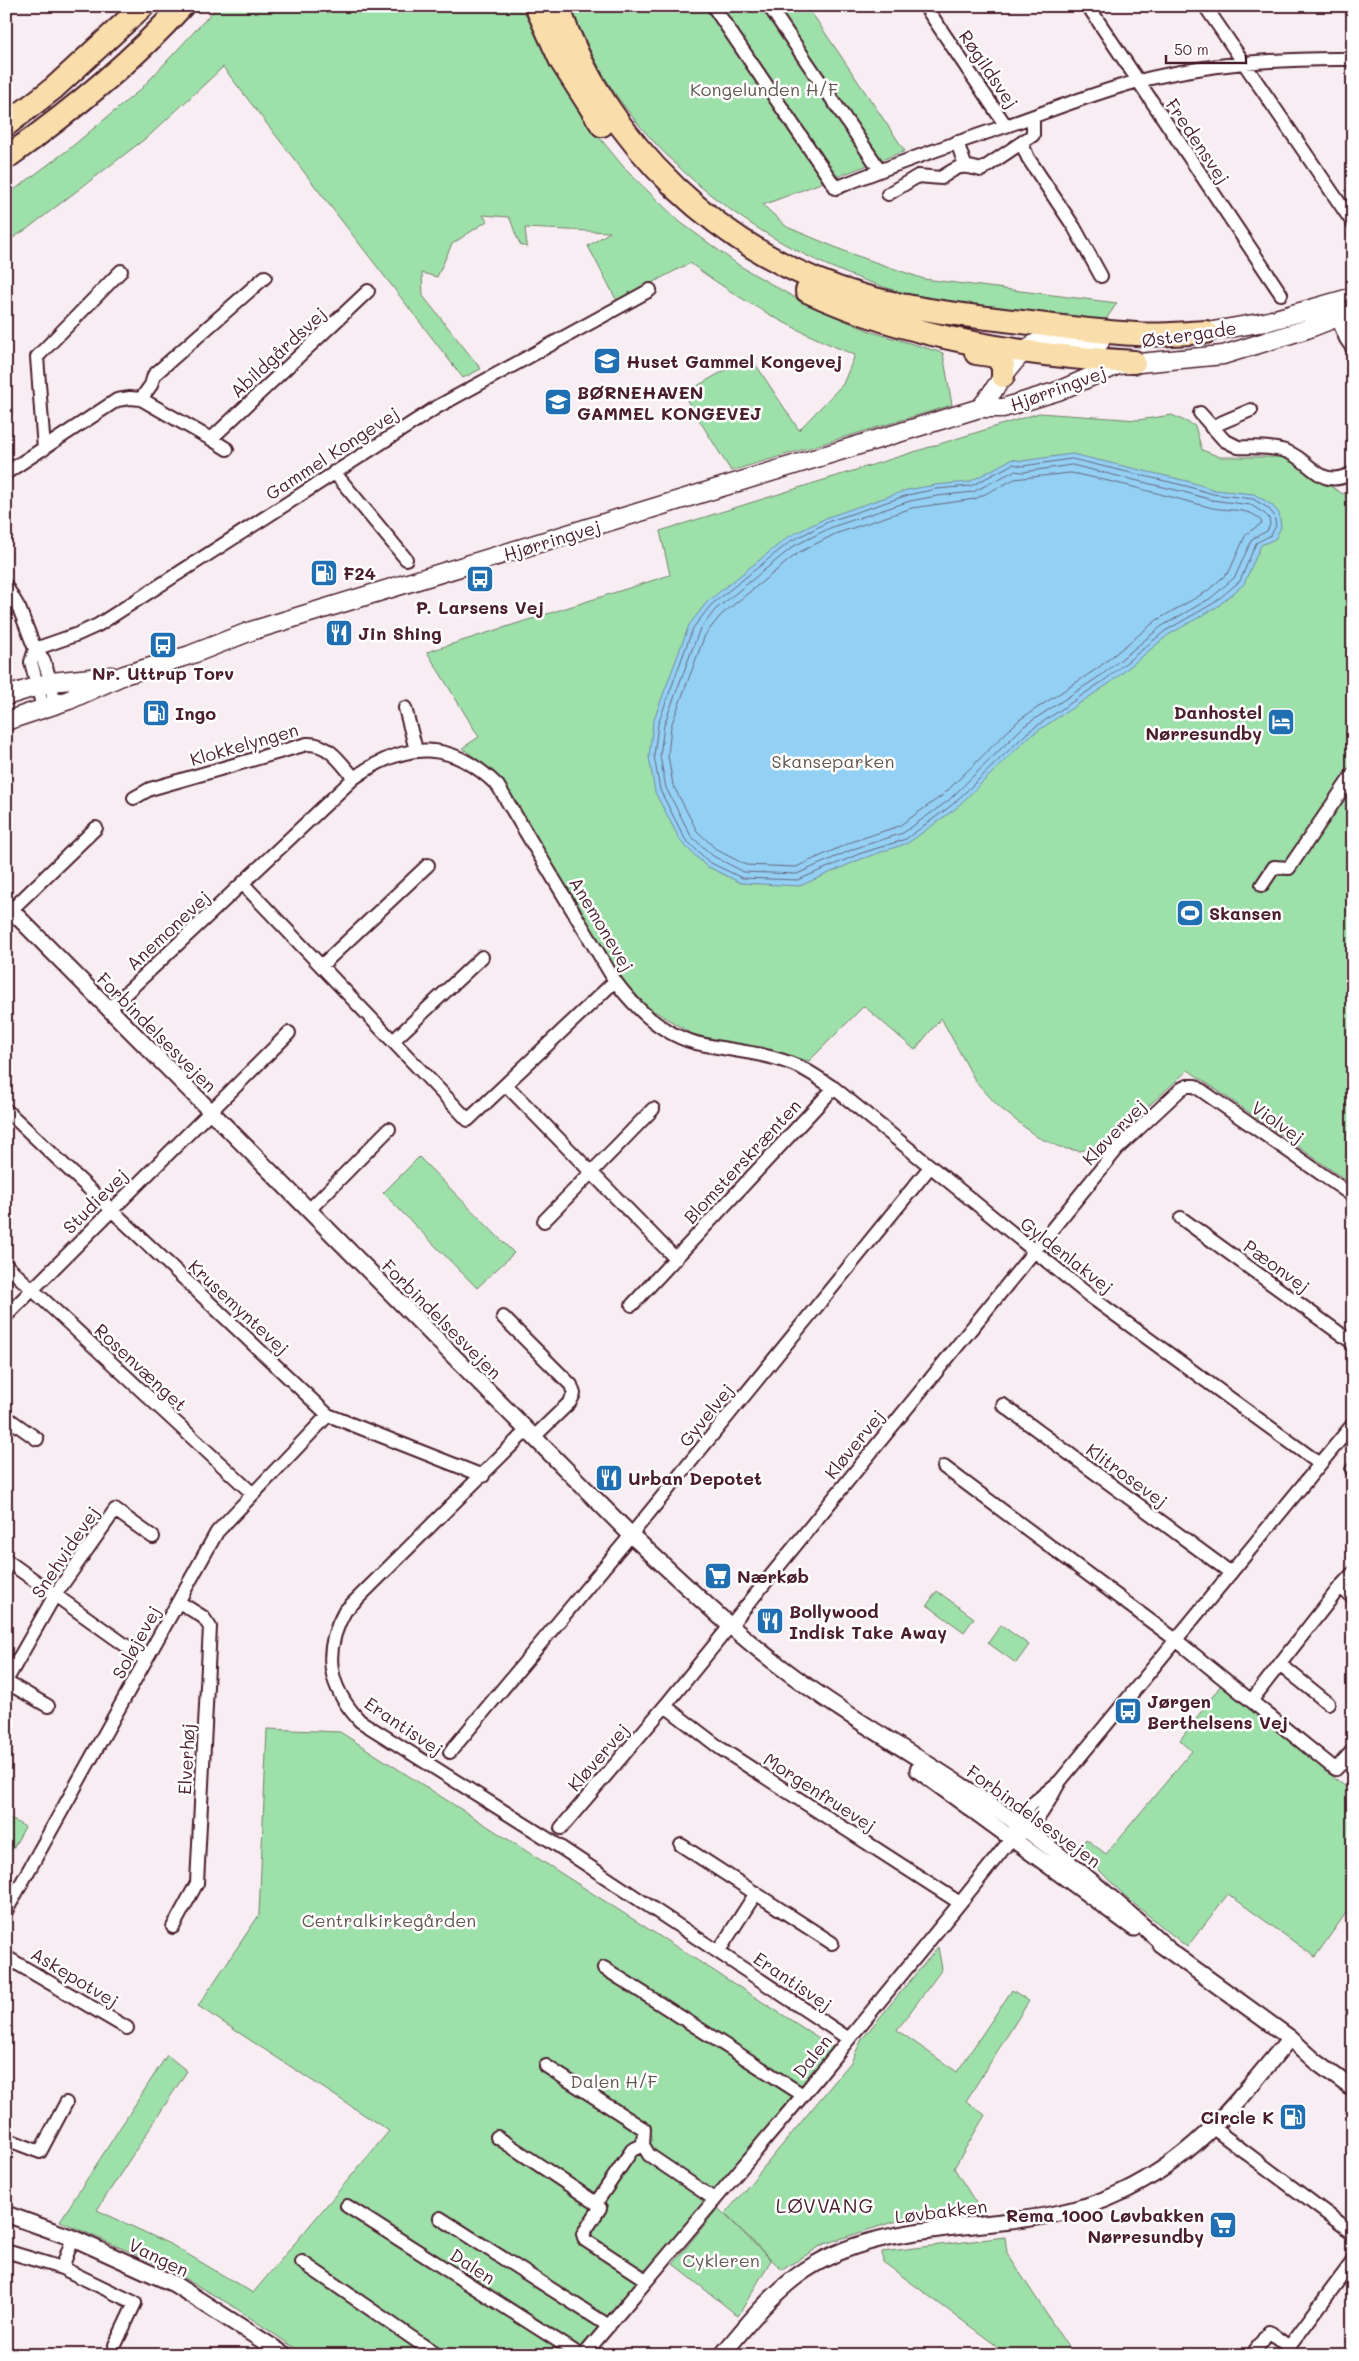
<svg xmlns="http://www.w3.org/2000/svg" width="1359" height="2361" font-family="Mali,sans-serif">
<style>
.green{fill:#9de0aa;stroke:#74806a}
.water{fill:#93d0f4;stroke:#7689a4}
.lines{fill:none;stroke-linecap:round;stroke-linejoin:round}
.shore{stroke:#67667b;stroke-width:1}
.minor-casing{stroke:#4a1f2b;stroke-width:16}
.tertiary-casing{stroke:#4a1f2b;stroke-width:19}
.secondary-casing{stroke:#4a1f2b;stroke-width:21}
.motorway-casing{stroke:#4a1f2b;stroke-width:26}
.minor{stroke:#fff;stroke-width:12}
.tertiary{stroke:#fff;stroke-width:15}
.secondary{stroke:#fff;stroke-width:18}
.motorway{stroke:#f9deab;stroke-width:22}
.labels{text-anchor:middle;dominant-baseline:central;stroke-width:5;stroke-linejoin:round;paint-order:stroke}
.street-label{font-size:18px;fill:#4a1f2b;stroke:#fff}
.park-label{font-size:18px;fill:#635951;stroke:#fff}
.poi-label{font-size:18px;font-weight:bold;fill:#4a1f2b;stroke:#fff;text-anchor:start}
.quarter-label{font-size:20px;letter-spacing:1px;fill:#4a1f2b;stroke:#fff}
</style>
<rect width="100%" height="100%" fill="#f8edf2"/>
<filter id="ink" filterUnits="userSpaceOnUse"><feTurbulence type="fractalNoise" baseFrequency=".02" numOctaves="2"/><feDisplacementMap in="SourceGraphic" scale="10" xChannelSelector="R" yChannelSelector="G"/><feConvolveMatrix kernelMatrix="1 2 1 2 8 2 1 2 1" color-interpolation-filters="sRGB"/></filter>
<g filter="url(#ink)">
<path class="green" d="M218,6H526L580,114L627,171L680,222L740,266L804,303L872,332L943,353L952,405L731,471L683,394L750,356L799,430L843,384L855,355C795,331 742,302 690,263L617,301L588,246L610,232L525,228L527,247L521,245C515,236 514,227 509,217L483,215L487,221L452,244L437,277L422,273L423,296L481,369L463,378L223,67L150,135L27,229L6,242V196L69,149L141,89Z
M570,6H807L905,151L763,205L787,227L849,253L924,279L1117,303L1104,322C1057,317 1003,315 957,306C825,280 706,214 624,106C601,76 585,41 570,6Z
M1039,413L1138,420L1172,415L1195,426L1202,450L1220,457H1284L1343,494L1353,489V1185L1188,1070L1107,1144L1080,1151L1062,1148L1037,1137L999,1107L976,1082L941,1018L915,1050L864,1006L809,1061L692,1034L646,1006L625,984L503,782L485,765L462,748L479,737L427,652L670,575L660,531Z
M419,1157L514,1253L477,1288L383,1193Z
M937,1591L974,1618L964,1632L927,1605Z
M1001,1625L1029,1645L1016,1663L988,1643Z
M1221,1685L1353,1793V1903L1315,1957L1228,1894L1187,1947L1126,1897L1078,1849L1086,1839L1106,1854L1192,1751L1180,1740Z
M267,1729L340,1732L833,2047L576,2355H305L231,2305L166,2268L60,2221L167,2055L187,2071L97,2210L172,2245L253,2293L389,2131L198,2006L259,1915Z
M6,1816L25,1827L6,1861Z
M938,1947L942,1969L897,2030L957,2072L1012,1990L1029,2001L966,2101L985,2115L954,2168L981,2211L893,2222L824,2244L782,2270L725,2214L851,2062L862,2039Z
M718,2208L771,2260L738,2316L673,2264Z
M1005,2237L1007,2253L1073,2355H1009L883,2262L882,2252Z"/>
<path class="water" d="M1072,454L1187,481L1215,490L1254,494L1272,505L1279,513L1281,527L1275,539L1261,545L1244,584L1217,607L1168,635L1110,683L1030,736L955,809L908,843L861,859L800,886L741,883L706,866L681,842L655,792L649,757L653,722L689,625L707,602L788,537L828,517L907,490L935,485L969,482L1012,459L1022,461Z"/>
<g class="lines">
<path class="shore" d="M1072,459L1186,486L1213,494L1253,499L1268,508L1274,515L1276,526L1271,535L1256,543L1240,581L1214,603L1165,631L1106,679L1028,732L952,805L906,839L859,854L798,880L742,878L709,862L685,839L660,790L654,756L658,724L693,628L711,605L791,541L830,521L908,495L936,489L971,486L1013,464L1022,466Z
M1072,465L1184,492L1212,500L1251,505L1265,514L1269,518L1270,525L1267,531L1252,539L1235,577L1211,598L1162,626L1103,674L1024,726L948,801L903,833L856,848L797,874L744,872L713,856L691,836L666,788L660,756L664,725L699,631L715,610L794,546L832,527L910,501L937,496L973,492L1014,471L1023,472Z
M1071,473C1118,482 1163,495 1209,507C1224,512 1254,506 1262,523L1246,534L1229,572L1206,592L1157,620L1098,668L1019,720L943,795L899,826L854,841L796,867L746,865L717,850L697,831L673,785L668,756L671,726L705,635L721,615L798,553L835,534L912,508L975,499L1015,479Z"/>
<g class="minor-casing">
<path id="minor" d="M713,6L836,188C892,165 949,145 1006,126C1049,111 1091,94 1135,82C1204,64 1282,58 1353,59
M769,6L880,170
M925,6L1006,126
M1088,6L1281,294
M1205,6L1353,223
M957,142L965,165
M1022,144L1028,158L1074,227L1101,276
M888,194L918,176L941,178C958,166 961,164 981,170L1033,135V117
M1334,310L1346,339L1353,349
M141,399L151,385L154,375L265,277
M1200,413L1224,440L1238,447C1253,448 1274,446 1288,452C1314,463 1319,490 1353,473
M1211,427L1251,410
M211,439L227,449
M44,449L37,357L121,271
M334,472L406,559
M6,473L117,400L130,398L141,399L211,439L368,291
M6,586L19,608L35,649L43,659L51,682L54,705
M35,649L78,634L98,625L437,407L650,290
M35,649L31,662L43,708
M405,708L416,750
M134,798L150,789L307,744C329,743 341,763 354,778
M243,884L468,1120L615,981
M1262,885L1274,867L1289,868L1353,774
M6,915L96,828
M321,966L428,865
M108,1010L354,778C406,740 452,740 498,786L615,981C635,1008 662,1034 696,1043C730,1051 765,1052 797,1066C810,1071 822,1081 834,1088L1091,1297L1320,1464
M393,1041L482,957
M506,1085L676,1259
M6,1110L328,1415L483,1476
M308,1211L389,1129
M1181,1218L1353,1343
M544,1221L653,1109
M6,1265L253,1494
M632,1305L834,1088
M6,1316L289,1033
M503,1317L571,1385L574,1394L570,1402L534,1437
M1003,1405L1231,1573
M6,1417L37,1439
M527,1430L345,1611C322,1652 328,1687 360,1721L551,1841L849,2039
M944,1467L1176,1640L1330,1765L1336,1769L1353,1750
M1352,1470H1353
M6,1560L146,1660
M1340,1587L1353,1573
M1281,1665L1328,1703
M6,1681L55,1595L115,1510L153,1537
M6,1682L48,1706
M1251,1701L1340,1587L1353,1598
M665,1706L720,1748L960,1903
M450,1752L631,1535L930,1167
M561,1828L665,1706L1118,1148L1181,1089L1187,1086H1195L1353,1196
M1019,1835C1039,1824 1049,1800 1060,1781L1353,1424
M681,1845L832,1943
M6,1911L217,1532L328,1415
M173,1927L197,1883L210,1627L203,1617L179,1602
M718,1952L756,1893
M6,1957L127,2028
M604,1968L803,2095
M546,2066L644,2129L643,2145L632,2150L596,2203
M1213,2128L1353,2233
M497,2137L596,2203L600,2208L583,2234L585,2240L646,2280
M6,2139L40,2152L66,2103
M643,2145L649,2155L714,2199
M347,2206L580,2355
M440,2218L609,2326
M9,2252L62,2268L135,2303L115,2345
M302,2262L437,2355
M62,2268L73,2238
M584,2355L803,2095L960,1903L1012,1838L1017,1823L1031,1805L1060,1781
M1252,2355L1269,2332L1289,2347
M1283,2355L1353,2261"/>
</g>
<g class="tertiary-casing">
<path id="tertiary" d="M6,905L631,1535C680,1580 728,1627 781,1667C852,1721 931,1763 1004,1814C1062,1854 1115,1900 1167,1948
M918,1770L1134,1928
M1160,1944L1290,2038L1315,2061L1353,2089
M6,2214L73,2238L174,2284L285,2355
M722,2355C745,2327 768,2298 797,2276C889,2207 1021,2242 1122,2192C1199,2155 1237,2101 1290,2038"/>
</g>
<g class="secondary-casing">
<path id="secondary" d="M1195,334L1265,322L1353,297
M980,408C999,387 1018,342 1050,339C1066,337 1083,341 1100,342
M6,696L51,682L111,676
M6,721L69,700L124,675L190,655L251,631L980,408H1003L1058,391L1118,365L1223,355L1307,329L1353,311"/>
</g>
<g class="motorway-casing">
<path id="motorway" d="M536,6L561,61L602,125
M558,6C604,143 724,257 863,296C915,310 969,316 1022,322C1060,327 1098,332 1136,334C1159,336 1183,333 1206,332
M6,125L54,88L143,6
M6,158C69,113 130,64 182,6
M807,291C911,339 1022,355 1134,362
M976,353L996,356L1003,366V376"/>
</g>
<use href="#minor" class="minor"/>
<use href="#tertiary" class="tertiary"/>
<use href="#secondary" class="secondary"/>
<use href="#motorway" class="motorway"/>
</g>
</g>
<defs>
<g id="school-square" transform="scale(1.4375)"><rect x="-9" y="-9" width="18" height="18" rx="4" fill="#1f6fb2" stroke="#fff"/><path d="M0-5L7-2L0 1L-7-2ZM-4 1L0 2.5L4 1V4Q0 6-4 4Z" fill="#fff"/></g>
<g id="fuel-square" transform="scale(1.4375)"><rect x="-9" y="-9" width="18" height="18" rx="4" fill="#1f6fb2" stroke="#fff"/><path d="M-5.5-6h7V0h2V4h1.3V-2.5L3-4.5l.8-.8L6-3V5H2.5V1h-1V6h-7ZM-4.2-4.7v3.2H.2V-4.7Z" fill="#fff"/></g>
<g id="bus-square" transform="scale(1.4375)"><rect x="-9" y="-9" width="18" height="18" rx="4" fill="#1f6fb2" stroke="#fff"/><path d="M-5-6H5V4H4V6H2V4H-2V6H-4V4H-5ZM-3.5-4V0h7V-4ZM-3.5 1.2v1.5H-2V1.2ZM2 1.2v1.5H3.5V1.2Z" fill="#fff"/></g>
<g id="restaurant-square" transform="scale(1.4375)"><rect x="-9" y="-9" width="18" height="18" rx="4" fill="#1f6fb2" stroke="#fff"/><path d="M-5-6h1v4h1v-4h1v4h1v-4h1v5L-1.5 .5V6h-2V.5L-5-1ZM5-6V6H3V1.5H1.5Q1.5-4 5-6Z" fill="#fff"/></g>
<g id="hotel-square" transform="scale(1.4375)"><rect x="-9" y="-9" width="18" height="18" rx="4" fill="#1f6fb2" stroke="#fff"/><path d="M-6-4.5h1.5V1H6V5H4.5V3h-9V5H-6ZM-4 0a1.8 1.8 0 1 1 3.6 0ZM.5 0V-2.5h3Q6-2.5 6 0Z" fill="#fff"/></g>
<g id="stadium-square" transform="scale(1.4375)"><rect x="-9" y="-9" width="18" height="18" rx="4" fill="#1f6fb2" stroke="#fff"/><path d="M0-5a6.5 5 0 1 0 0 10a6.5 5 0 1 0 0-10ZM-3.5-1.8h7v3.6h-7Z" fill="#fff"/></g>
<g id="supermarket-square" transform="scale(1.4375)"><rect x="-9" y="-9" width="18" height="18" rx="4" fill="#1f6fb2" stroke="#fff"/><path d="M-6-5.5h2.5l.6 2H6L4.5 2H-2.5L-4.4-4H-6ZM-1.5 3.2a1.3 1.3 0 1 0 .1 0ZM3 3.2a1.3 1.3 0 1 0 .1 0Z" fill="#fff"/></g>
</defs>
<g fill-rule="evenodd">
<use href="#school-square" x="607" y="361"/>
<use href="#school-square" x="558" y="402"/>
<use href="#fuel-square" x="324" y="573"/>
<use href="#bus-square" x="480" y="579"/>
<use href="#restaurant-square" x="339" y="633"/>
<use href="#bus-square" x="163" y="645"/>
<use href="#fuel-square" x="156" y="713"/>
<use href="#hotel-square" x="1281" y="722"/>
<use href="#stadium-square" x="1190" y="913"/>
<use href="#restaurant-square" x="609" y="1478"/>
<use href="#supermarket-square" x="718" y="1576"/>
<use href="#restaurant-square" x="770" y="1621"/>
<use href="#bus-square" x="1128" y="1711"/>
<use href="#fuel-square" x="1293" y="2117"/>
<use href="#supermarket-square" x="1223" y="2225"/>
</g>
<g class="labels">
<g class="street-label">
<text transform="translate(989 69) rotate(56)">Røgildsvej</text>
<text transform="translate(1198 141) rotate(56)">Fredensvej</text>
<text transform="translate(1189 334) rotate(-8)">Østergade</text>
<text transform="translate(278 352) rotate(-43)">Abildgårdsvej</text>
<text transform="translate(1058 388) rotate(-20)">Hjørringvej</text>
<text transform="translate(332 453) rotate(-33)">Gammel Kongevej</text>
<text transform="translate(552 540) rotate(-17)">Hjørringvej</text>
<text transform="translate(244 744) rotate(-16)">Klokkelyngen</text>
<text transform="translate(602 924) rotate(59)">Anemonevej</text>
<text transform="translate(168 930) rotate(-43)">Anemonevej</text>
<text transform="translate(157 1032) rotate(45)">Forbindelsesvejen</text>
<text transform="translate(1278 1122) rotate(35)">Violvej</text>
<text transform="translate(1114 1132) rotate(-46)">Kløvervej</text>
<text transform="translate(742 1161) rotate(-47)">Blomsterskrænten</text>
<text transform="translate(95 1201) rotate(-45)">Studievej</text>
<text transform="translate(1067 1255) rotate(38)">Gyldenlakvej</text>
<text transform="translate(1277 1266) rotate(36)">Pæonvej</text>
<text transform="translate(239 1307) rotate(43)">Krusemyntevej</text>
<text transform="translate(442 1319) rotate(45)">Forbindelsesvejen</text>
<text transform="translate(141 1367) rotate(43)">Rosenvænget</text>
<text transform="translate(706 1415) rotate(-51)">Gyvelvej</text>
<text transform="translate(854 1444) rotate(-51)">Kløvervej</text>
<text transform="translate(1127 1475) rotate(36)">Klitrosevej</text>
<text transform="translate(65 1552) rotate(-56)">Snehvidevej</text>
<text transform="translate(136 1642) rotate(-61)">Soløjevej</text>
<text transform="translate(404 1726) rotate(34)">Erantisvej</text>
<text transform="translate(598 1757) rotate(-49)">Kløvervej</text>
<text transform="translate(186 1759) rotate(-87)">Elverhøj</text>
<text transform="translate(820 1792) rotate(33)">Morgenfruevej</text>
<text transform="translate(1034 1816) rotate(36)">Forbindelsesvejen</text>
<text transform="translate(75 1977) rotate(31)">Askepotvej</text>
<text transform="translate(793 1981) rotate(34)">Erantisvej</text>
<text transform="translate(812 2056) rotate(-51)">Dalen</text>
<text transform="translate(941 2211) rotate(-7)">Løvbakken</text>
<text transform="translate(159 2257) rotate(26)">Vangen</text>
<text transform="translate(473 2266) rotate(33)">Dalen</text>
</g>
<g class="park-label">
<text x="764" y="89">Kongelunden H/F</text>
<text x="833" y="761">Skanseparken</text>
<text x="389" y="1920">Centralkirkegården</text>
<text x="614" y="2081">Dalen H/F</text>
<text x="721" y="2260">Cykleren</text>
</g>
<g class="poi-label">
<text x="626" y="361">Huset Gammel Kongevej</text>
<text x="577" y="392">BØRNEHAVEN<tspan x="577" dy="21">GAMMEL KONGEVEJ</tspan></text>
<text x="343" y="573">F24</text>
<text x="480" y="607" text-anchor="middle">P. Larsens Vej</text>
<text x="358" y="633">Jin Shing</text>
<text x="163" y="673" text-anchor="middle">Nr. Uttrup Torv</text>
<text x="1262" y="712" text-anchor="end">Danhostel<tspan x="1262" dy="21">Nørresundby</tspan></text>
<text x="175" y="713">Ingo</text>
<text x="1209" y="913">Skansen</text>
<text x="628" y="1478">Urban Depotet</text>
<text x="737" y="1576">Nærkøb</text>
<text x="789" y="1611">Bollywood<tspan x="789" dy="21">Indisk Take Away</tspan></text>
<text x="1147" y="1701">Jørgen<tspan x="1147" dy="21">Berthelsens Vej</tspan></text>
<text x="1274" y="2117" text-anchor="end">Circle K</text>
<text x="1204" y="2215" text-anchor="end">Rema 1000 Løvbakken<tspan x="1204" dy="21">Nørresundby</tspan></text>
</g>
<g class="quarter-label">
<text x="825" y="2205">LØVVANG</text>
</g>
</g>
<rect width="1359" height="2361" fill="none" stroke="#fff" stroke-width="25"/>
<rect x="12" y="12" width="1334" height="2336" fill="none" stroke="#4a1f2b" stroke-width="2" filter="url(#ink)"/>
<path d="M1166 55v8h80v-8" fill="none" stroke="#4a1f2b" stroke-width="2.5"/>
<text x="1174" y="55" font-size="15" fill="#4a1f2b" stroke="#ffffff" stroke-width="4" paint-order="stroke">50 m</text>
</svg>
